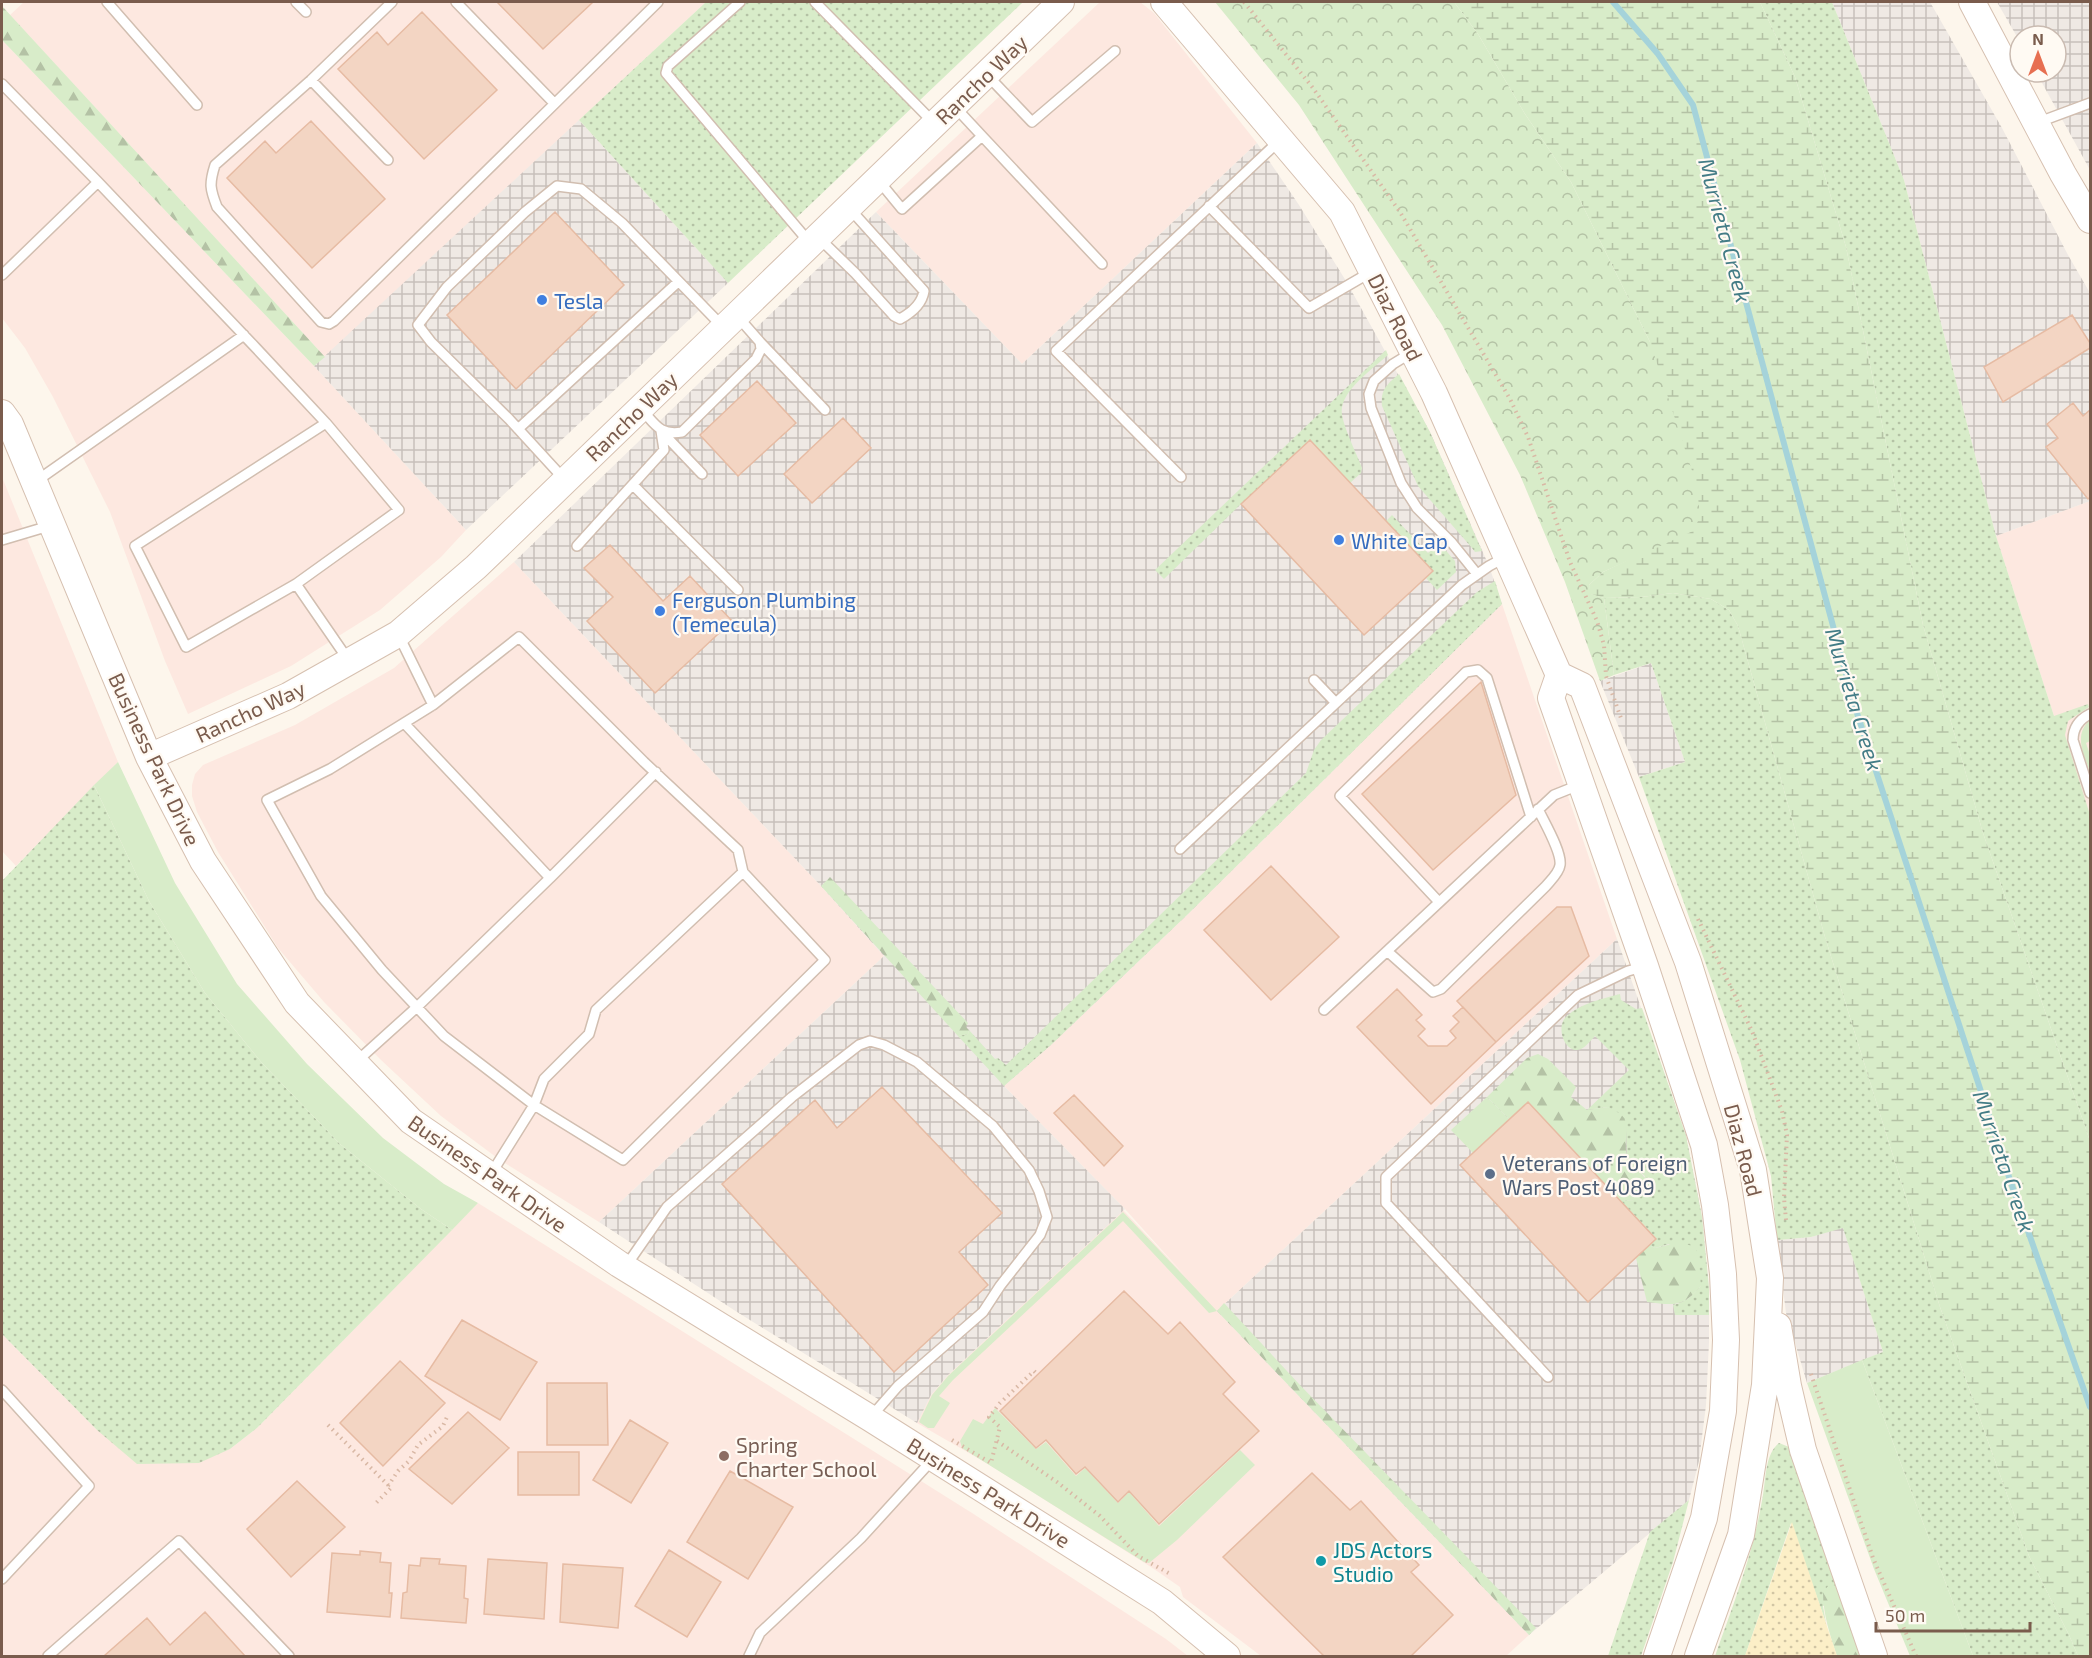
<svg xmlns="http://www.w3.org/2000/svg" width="2092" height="1658" font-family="'Exo 2',sans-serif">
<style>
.commercial{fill:#fde8e0}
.industrial{fill:url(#industrial-grid)}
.grass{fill:url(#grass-dots)}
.forest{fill:url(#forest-firs)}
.wetland{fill:url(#wetland-marsh)}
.sand{fill:url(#sand-dots)}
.park{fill:url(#park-crowns)}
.garden{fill:#d8ecc9}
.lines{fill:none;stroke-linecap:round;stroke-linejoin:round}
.stream{stroke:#a5d3da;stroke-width:6}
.building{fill:#f3d5c3;stroke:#e6bba3;stroke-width:1.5}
.lane-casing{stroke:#d1beb0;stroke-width:12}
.secondary-casing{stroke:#d6c0b0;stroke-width:28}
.path{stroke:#d9b8a5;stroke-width:4;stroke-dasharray:1.5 4.5;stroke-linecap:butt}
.lane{stroke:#fff;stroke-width:9}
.secondary{stroke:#fff;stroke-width:26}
.shop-dot{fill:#3f7fe0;stroke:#fffaf3;stroke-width:2}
.service-dot{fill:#5c6f8a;stroke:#fffaf3;stroke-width:2}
.education-dot{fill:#8d6e63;stroke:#fffaf3;stroke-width:2}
.culture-dot{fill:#0f9aa8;stroke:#fffaf3;stroke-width:2}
.labels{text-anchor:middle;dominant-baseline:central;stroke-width:4.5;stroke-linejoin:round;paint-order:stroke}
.street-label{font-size:21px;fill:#7a5c4d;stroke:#fffaf3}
.shop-label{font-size:21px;fill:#366cbe;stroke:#fffaf3;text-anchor:start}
.service-label{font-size:21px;fill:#4e5e75;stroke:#fffaf3;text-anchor:start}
.education-label{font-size:21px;fill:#785e54;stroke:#fffaf3;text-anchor:start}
.culture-label{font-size:21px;fill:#0d838f;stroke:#fffaf3;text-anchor:start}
.water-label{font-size:22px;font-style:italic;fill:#437c86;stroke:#fffaf3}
</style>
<defs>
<pattern id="industrial-grid" width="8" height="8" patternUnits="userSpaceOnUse" patternTransform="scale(1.5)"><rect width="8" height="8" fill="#efe9e4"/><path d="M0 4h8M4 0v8" fill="none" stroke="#c7c0bb"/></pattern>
<pattern id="grass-dots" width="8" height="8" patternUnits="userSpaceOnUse" patternTransform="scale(1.5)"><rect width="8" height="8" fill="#d8ecc9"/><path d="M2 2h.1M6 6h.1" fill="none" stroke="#b4c2a5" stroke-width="1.8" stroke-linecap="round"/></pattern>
<pattern id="forest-firs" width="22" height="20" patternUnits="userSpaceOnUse" patternTransform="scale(1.5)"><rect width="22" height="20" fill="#d8ecc9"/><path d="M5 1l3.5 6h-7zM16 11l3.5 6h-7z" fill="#b4c2a5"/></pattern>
<pattern id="wetland-marsh" width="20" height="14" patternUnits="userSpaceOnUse" patternTransform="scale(1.5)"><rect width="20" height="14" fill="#d8ecc9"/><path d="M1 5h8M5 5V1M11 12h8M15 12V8" fill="none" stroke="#b4c2a5"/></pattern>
<pattern id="sand-dots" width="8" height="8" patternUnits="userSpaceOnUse" patternTransform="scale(1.5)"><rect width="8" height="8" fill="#fcefc7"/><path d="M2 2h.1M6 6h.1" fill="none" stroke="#d1c5a4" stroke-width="1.8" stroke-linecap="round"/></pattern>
<pattern id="park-crowns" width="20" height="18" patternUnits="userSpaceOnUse" patternTransform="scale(1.5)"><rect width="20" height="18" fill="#d8ecc9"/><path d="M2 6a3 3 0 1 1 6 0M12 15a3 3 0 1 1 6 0" fill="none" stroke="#b4c2a5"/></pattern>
</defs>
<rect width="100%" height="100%" fill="#fdf6ec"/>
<path class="commercial" d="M24,2H706L325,357L10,15Z
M1100,2H1140L1154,13L1257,143L1022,364L876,212Z
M2,40L314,366L466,530L441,557L380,610L291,666L188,714L165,661L110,512L53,397L25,348L2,318Z
M2,477L118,762L16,866L2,851Z
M2090,501V846L2054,716L1996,536Z
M514,562L821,886L884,956L599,1222L500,1160L441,1116L381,1060L324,1002L278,948L218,852L197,812L192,796V785L195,774L203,765L295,725L394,668Z
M1502,604L1617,939L1217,1311L1529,1635L1506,1656H1261L1183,1597L1180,1587L1154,1569L993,1467L917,1423L931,1395L948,1375L1123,1210L1187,1278L1125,1209L1004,1086L1052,1044L1188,914Z
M478,1203L972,1513L1166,1639L1188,1656H2V1334L97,1430L230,1449L257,1428Z"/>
<path class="industrial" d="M1832,2H1930L2002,128L2068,255L2090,293V501L1996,536L1904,180Z
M1997,2H2090V170L2036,72H2056V36H2020V42Z
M579,120L728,283L466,530L314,366Z
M1257,143L1299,205L1346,281L1430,432L1489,566L1502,604L1188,914L1052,1044L1004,1086L1125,1209L948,1375L931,1395L917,1423L737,1312L599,1222L884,956L821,886L514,562L876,212L1022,364Z
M1651,663L1685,762L1639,777L1600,681Z
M1617,939L1686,1136L1695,1181L1702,1217L1709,1288V1342L1706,1405L1699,1461L1689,1500L1529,1635L1217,1311Z
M1843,1227L1883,1352L1807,1383L1786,1313L1777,1240L1811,1237Z"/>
<path class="grass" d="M706,2H1023L728,283L579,120Z
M1760,2H1832L1904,180L1996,536L2054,716L2088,704L2089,707L2068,721L2065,735L2090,815V1141L1983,833L1923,625L1846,247L1795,77Z
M1386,350L1388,355C1373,369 1338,392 1342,415C1345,431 1356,452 1362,468L1361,473L1350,483L1241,504L1164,579L1155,570Z
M1399,374L1430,432L1482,551L1475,552L1472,548L1418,486L1382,406C1380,390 1387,384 1399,374Z
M1392,515L1428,553L1437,545H1441L1455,561L1456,572L1437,590L1426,578L1433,571L1386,521Z
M1495,581L1502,604L1188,914L1052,1044L1004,1086L958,1036L968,1034L969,1030L995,1059L998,1058L1006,1065L1306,773L1314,750L1321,740L1477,592Z
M1673,593L1711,599L1729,610L1738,626L1825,937L1940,1307L2029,1556L2069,1635L2078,1656H1973L1862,1360L1883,1352L1843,1228L1811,1237L1777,1240L1771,1176L1740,1060L1639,777L1685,762L1651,663L1614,675L1604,598L1641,597Z
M94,785L149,901L205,993L262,1063L340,1144L421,1209L452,1230L257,1428L230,1449L199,1463L137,1464L97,1430L2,1334V881Z
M1620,994L1621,1000L1636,1009L1642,1008L1686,1136L1702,1217L1709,1288V1315H1675L1673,1305C1686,1302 1692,1296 1701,1286L1669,1244L1655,1248L1649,1245L1656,1238L1621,1201L1634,1200L1645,1176L1633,1166L1627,1157L1626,1128L1608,1107L1587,1110L1629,1070L1595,1036C1591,1040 1586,1047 1581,1049C1566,1056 1554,1027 1567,1016C1581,1003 1602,999 1620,994Z
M1779,1443L1789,1447L1844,1597L1823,1606L1826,1623L1791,1523L1745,1656H1715C1734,1603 1754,1551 1763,1495C1766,1479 1765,1454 1779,1443Z
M1689,1500L1673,1562L1641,1656H1608L1650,1532Z"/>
<path class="forest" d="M2,6L325,357L314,366L2,40Z
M830,877L968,1023L966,1027L969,1030L968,1034L958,1036L821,886Z
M1538,1054L1548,1059L1576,1087L1571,1097L1587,1110L1608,1107C1613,1110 1621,1113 1624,1118C1630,1129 1623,1143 1627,1155C1632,1173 1651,1172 1648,1194L1634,1200L1621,1201L1528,1102L1509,1119L1487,1097L1527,1058Z
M1680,1242L1695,1247L1698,1254L1701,1286C1682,1308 1674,1305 1647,1302L1636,1258L1649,1245L1655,1248Z
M1224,1303L1299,1384L1536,1628L1529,1635L1217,1311Z
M1836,1584L1863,1656H1837C1830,1635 1823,1615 1823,1592L1829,1585Z"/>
<path class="wetland" d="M1454,2H1760L1795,77L1846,247L1923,625L1983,833L2090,1141V1656H2078L2069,1635L2029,1556L1940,1307L1825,937L1738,626L1729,610L1711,599L1673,593L1641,597L1604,598L1590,594L1589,585L1603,572L1628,560L1650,342L1571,182L1525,114L1478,34Z"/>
<path class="sand" d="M1792,1522L1837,1656H1745Z"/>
<path class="park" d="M1215,2H1454L1478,34L1525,114L1571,182L1650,342L1697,486L1700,517L1693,531L1603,572L1589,585L1591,594L1604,598L1614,675L1600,681L1565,582L1520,475L1442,325L1299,105Z"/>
<path class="garden" d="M2090,720V741L2086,743L2090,755V772C2084,754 2073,735 2090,720Z
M118,762L175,883L237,984L307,1064L383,1138L444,1184L478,1203L452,1230L421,1209L340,1144L262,1063L205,993L149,901L94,785Z
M1487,1097L1509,1119L1473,1153L1451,1130Z
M1123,1212L1217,1311L1209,1313L1123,1221L953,1380L939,1396L950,1403L934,1428H928L919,1422L932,1395L948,1376Z
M1862,1360L1973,1656H1910L1874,1569L1807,1383Z
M995,1408L1036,1449L1046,1442L1076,1476L1085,1468L1118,1503L1129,1492L1159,1526L1240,1450L1255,1465L1177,1540L1149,1563L1144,1562L962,1448L960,1441L973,1419L983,1424Z"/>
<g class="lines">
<path class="stream" d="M1613,2L1658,54L1693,105L1854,704L2009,1177L2090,1407"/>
</g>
<path class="building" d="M497,2H593L543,49Z
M422,12L497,90L424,159L338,69L377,32L388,45Z
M311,121L385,199L312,268L227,178L265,141L276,153Z
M555,212L624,285L516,389L447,315Z
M2072,315L2090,343V348L2003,402L1984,367Z
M757,381L796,423L738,476L700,435Z
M2073,403L2083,416L2090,410V497L2088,499L2046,447L2058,438L2047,424Z
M843,418L871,448L812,503L784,474Z
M1310,440L1433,571L1364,635L1241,504Z
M610,545L663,601L690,576L732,621L655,693L587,621L613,597L584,568Z
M1481,682L1516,795L1433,870L1362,794Z
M1271,866L1339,937L1271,1000L1204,930Z
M1557,907H1571L1589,956L1496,1042L1457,1001Z
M1397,989L1422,1015L1416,1020L1425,1029L1418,1036L1428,1046H1447L1456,1038L1450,1031L1459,1022L1453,1016L1463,1007L1496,1042L1431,1104L1357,1027Z
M882,1087L1002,1213L959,1252L988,1285L894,1372L722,1184L815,1100L837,1128Z
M1074,1095L1123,1146L1104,1166L1054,1113Z
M1528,1102L1656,1239L1588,1302L1460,1165Z
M1124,1291L1168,1334L1180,1322L1235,1382L1223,1394L1259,1431L1159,1524L1129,1491L1118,1502L1085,1467L1076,1474L1046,1440L1036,1448L1000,1411Z
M462,1320L537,1362L500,1420L425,1376Z
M400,1361L445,1403L383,1466L340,1423Z
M547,1383H607L608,1445H547Z
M468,1412L509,1448L452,1504L409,1469Z
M630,1420L668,1443L631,1503L593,1480Z
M518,1452H579V1495H518Z
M730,1471L793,1507L748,1579L687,1542Z
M1312,1473L1350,1510L1361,1501L1419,1565L1411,1572L1453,1615L1411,1656H1324L1223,1557Z
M297,1481L345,1527L291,1577L247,1529Z
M669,1550L721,1582L687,1637L635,1606Z
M360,1551L381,1553L380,1562L391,1563L389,1593H392L390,1617L327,1612L332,1553L360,1555Z
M421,1558L440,1559L439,1564L466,1566L464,1598L468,1599L466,1623L401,1618L403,1593L407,1592L409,1565L420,1566Z
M488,1559L547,1563L544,1619L484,1614Z
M563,1564L623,1568L618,1628L560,1622Z
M205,1612L245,1656H104L147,1618L170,1645Z"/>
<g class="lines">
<g class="lane-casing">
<path id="lane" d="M107,2L197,105
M296,2L306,12
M392,2L311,80L215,165C209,184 210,189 217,207L321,322L329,324L334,321L658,2
M456,2L554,103
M740,2L668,66L666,73L809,242
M815,2L933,122
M988,76L1032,122L1115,51
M311,80L388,160
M2,84L98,182L256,348L326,423L399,510L296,584L186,647L135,546L326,423
M2039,122L2090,103
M982,136L1102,264
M879,181L902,209L982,136L955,107
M1209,206L1309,308L1371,272
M820,239L855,273L894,316L900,319C911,313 922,304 924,291L850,209
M2,275L98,182
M760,342L825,410
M1411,353L1393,364L1374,381L1369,394L1371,408L1401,483L1417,508L1452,543L1477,574
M642,410C655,424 660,436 682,432L756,359L761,349L760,342L738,317
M518,429L678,282
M661,431L702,474
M1181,477L1056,351L1279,141
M564,479L509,419L431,342L418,325L447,287L525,212L557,186L581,189L622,223L722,326
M35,482L244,335
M633,485L738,590
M2,540L49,526
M577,546L664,450L661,431
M296,584L349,661
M399,636L433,705L330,769L267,800L321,896L382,970L444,1036L534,1105L623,1160L825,960L743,872L738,850L644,762L519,637L433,705
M1314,680L1336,703
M2090,714C2080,719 2073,727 2073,740L2090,793
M404,723L550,878L656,772
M1180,849L1462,585L1489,566L1504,558
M1439,902L1340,796L1466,672L1478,670L1487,678L1531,817
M1387,951L1433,992L1441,989L1546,886C1550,881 1559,873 1560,865C1562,852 1544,822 1538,809
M1324,1010L1554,795L1579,785
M356,1062L417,1007L550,878
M491,1174L534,1105L544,1079L589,1034L596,1010L743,872
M626,1266L667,1207L792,1097L859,1045L870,1041L884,1045L917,1062L993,1126L1029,1170L1039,1191L1047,1217L1040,1235L1000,1286L983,1312L898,1386L870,1418
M1548,1377L1386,1203V1177L1578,995L1628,971L1643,967
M2,1390L89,1486L2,1579
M48,1656L179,1541L289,1656
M749,1656L760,1633L861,1538L933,1459"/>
</g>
<g class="secondary-casing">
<path id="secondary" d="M1164,2L1342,212L1434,393L1559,675L1551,698L1645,966L1704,1145L1715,1205L1723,1274L1726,1340L1723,1411L1704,1518L1657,1656
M1972,2L2063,174L2090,220
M2,413L10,424L149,757L203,861L297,1003L411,1121L619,1264L870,1418L1162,1602L1227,1656
M1559,675L1582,686L1688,962L1753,1170L1770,1278L1765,1385L1741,1535L1698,1656
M149,757L288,696L398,634L476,567L1061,2
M1778,1326L1788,1386L1803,1450L1874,1656"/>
</g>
<path class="path" d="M1244,2L1313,88L1400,212L1510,399L1528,437L1570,562L1597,621L1604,645L1606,676L1622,721
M1698,919L1752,1031L1782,1111L1787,1135L1784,1198L1786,1220
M1811,1374L1873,1558L1916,1656
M328,1425L391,1488L376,1503
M952,1440L991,1463L1000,1427L989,1417L1000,1403L1034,1371L1038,1375
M997,1441L1057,1482L1100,1516L1138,1556L1172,1575
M388,1486L398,1471L409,1461L418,1445L443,1426L447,1417"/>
<use href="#lane" class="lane"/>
<use href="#secondary" class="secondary"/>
</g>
<g class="shop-dot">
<circle cx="542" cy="300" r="6"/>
<circle cx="1339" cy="540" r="6"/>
<circle cx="660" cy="611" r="6"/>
</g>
<circle class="service-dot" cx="1490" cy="1174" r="6"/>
<circle class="education-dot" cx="724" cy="1456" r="6"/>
<circle class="culture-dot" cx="1321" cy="1561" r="6"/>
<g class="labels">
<g class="street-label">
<text transform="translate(981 79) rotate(-44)">Rancho Way</text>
<text transform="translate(1396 317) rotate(63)">Diaz Road</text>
<text transform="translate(631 416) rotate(-44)">Rancho Way</text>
<text transform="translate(250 711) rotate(-25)">Rancho Way</text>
<text transform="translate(155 759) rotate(65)">Business Park Drive</text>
<text transform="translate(1744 1150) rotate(75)">Diaz Road</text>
<text transform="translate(488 1173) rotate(35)">Business Park Drive</text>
<text transform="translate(989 1492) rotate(32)">Business Park Drive</text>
</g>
<g class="shop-label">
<text x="554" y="300">Tesla</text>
<text x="1351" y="540">White Cap</text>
<text x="672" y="599">Ferguson Plumbing<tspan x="672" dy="24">(Temecula)</tspan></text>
</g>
<g class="service-label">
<text x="1502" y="1162">Veterans of Foreign<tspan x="1502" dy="24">Wars Post 4089</tspan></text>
</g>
<g class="education-label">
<text x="736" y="1444">Spring<tspan x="736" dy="24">Charter School</tspan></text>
</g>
<g class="culture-label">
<text x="1333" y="1549">JDS Actors<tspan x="1333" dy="24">Studio</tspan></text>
</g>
<g class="water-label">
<text transform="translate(1726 230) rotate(75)">Murrieta Creek</text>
<text transform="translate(1855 699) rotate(73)">Murrieta Creek</text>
<text transform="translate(2005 1161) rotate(71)">Murrieta Creek</text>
</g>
</g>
<rect width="2092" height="1658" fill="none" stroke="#7a5c4d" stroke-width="6"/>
<g transform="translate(2038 54)"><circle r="28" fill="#fffaf3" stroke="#cabbb1" stroke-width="1.5"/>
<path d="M0-4.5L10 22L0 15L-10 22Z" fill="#e76f51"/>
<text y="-9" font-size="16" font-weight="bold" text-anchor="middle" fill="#7a5c4d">N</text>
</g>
<path d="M1876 1622v9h154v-9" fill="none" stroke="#7a5c4d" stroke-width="3"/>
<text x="1885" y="1622" font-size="18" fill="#7a5c4d" stroke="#fffaf3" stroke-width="4.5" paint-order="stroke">50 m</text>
</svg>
